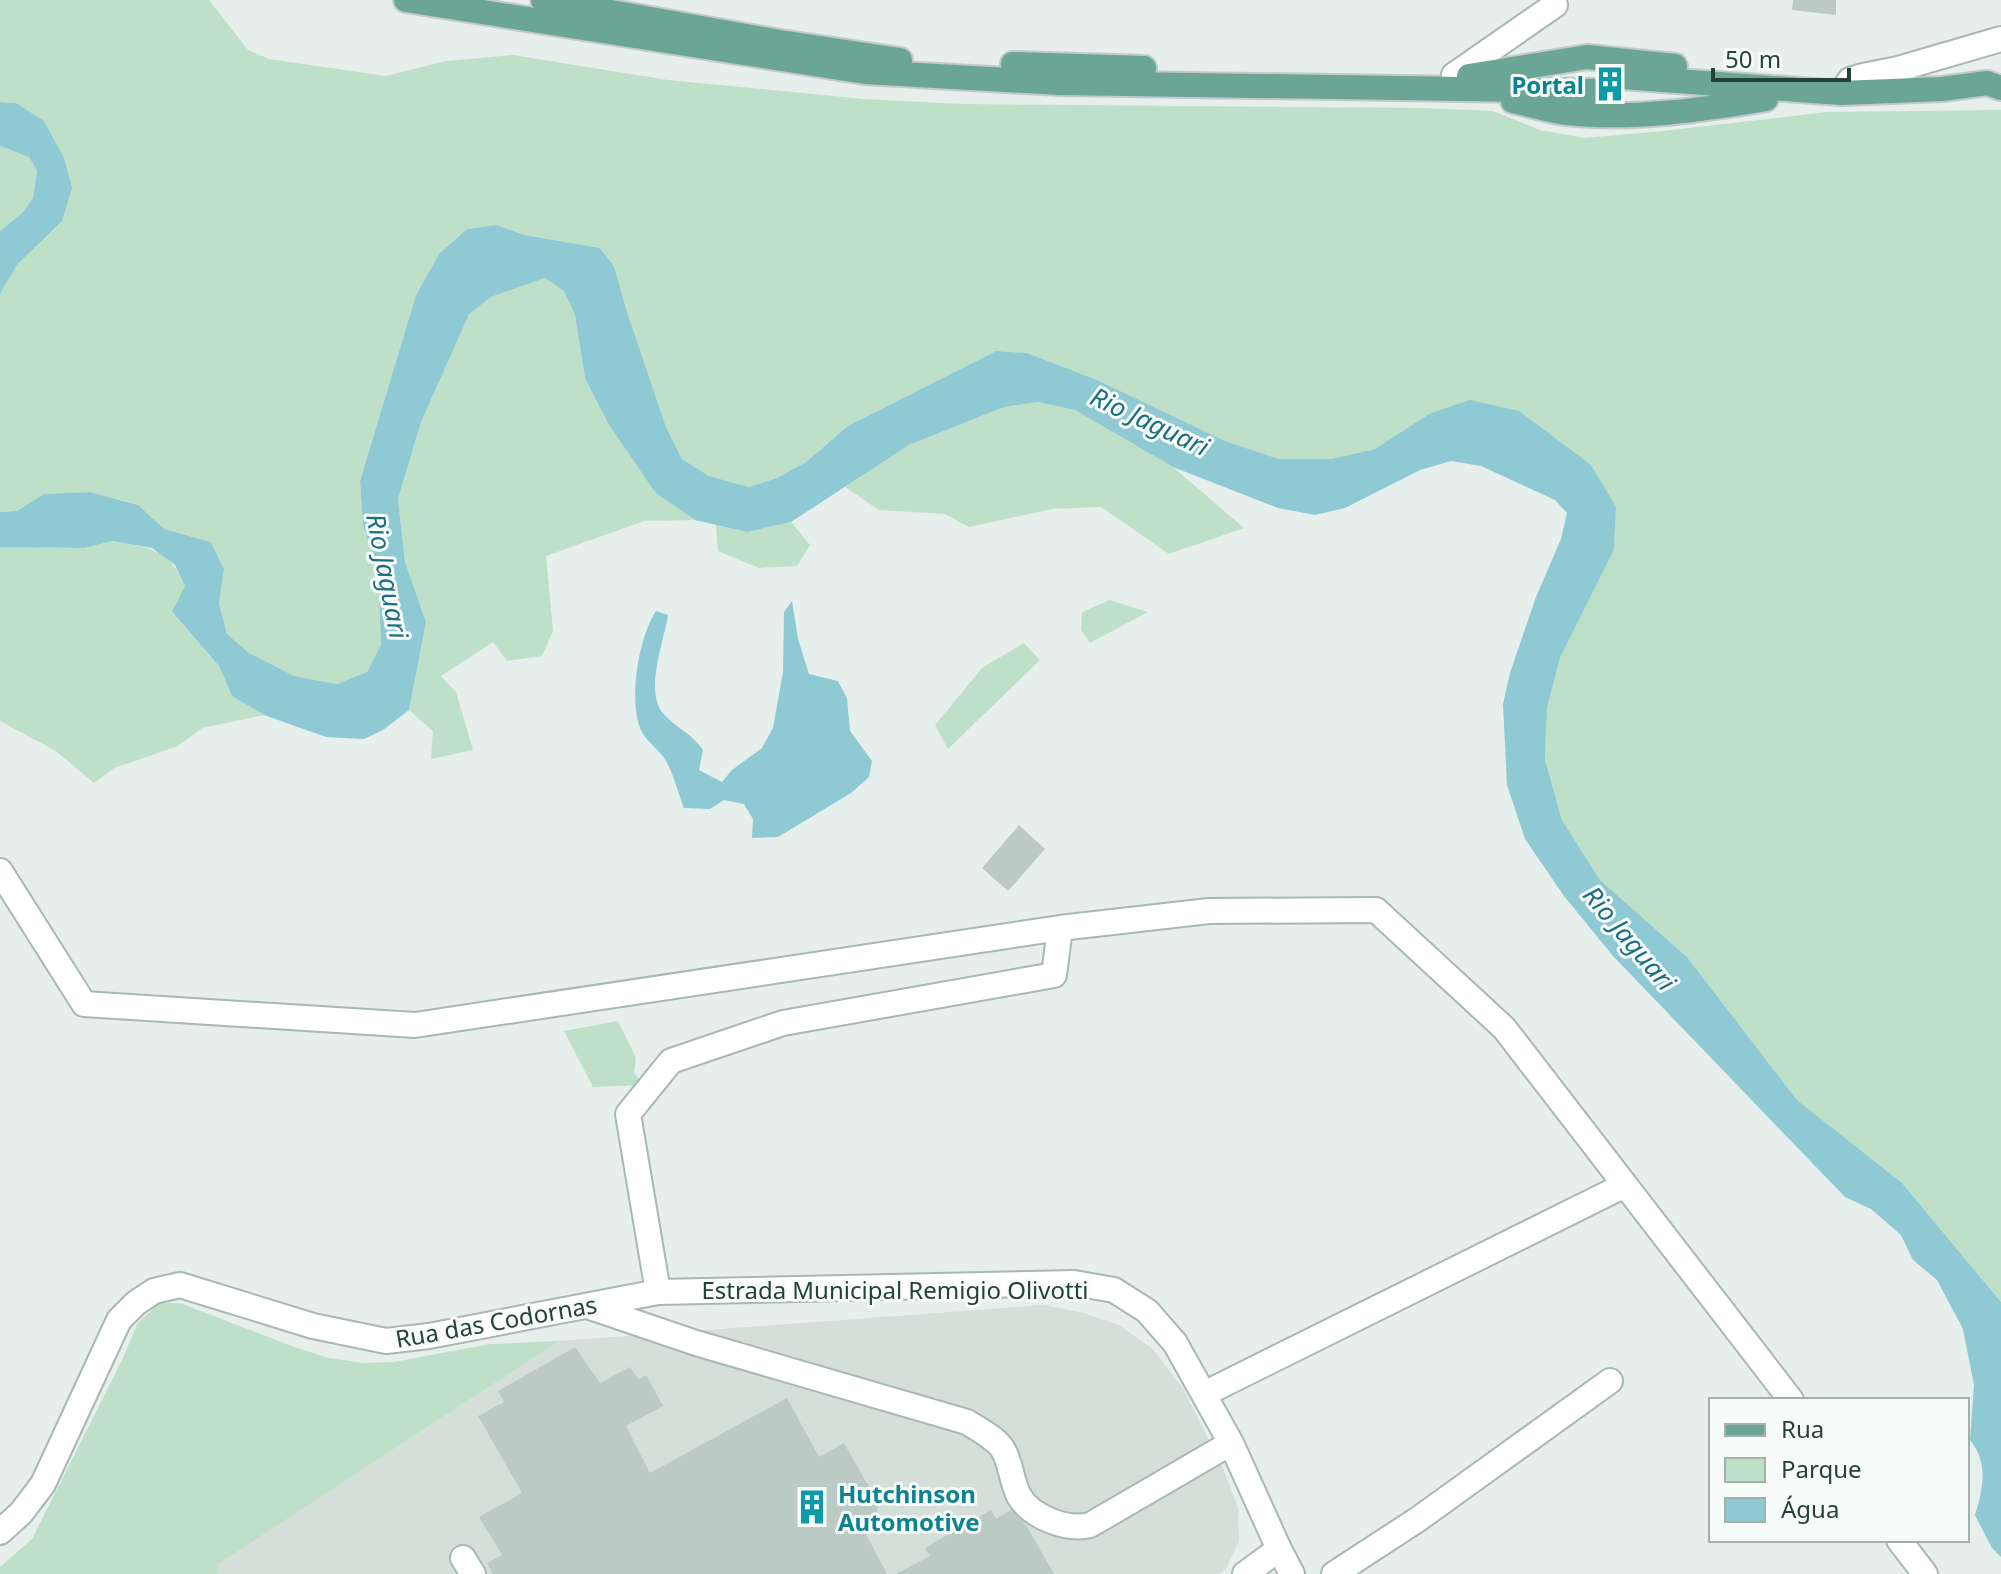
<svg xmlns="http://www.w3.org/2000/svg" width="2001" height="1574" font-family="'Noto Sans',sans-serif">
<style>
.built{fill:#d4dfda}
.green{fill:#bfe0c8}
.water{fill:#8ec9d4}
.building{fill:#bbcac4}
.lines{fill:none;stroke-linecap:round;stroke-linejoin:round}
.major-tunnel{stroke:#bfccc8;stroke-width:24;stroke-dasharray:24 12;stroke-linecap:butt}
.minor-casing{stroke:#a8b8b2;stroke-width:28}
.major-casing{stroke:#c2cac8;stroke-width:28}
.minor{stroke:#fff;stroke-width:24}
.major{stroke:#6aa596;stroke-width:24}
.labels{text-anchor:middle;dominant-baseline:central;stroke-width:6;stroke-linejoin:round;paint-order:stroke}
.culture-label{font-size:24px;font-weight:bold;fill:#0d838f;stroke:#f7fbf9;text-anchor:end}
.street-label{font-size:24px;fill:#24423a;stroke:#f7fbf9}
.water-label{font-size:26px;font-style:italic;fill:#1c6f80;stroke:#f7fbf9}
</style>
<rect width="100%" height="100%" fill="#e6efeb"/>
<path class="built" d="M1044,1305L1084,1313L1119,1325L1153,1349L1184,1390L1223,1468L1238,1508L1239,1541L1226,1569L1219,1574H219L217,1565L559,1341Z"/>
<path class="green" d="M0,0H209L248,50L269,59L386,76L446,61L513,55L668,80L864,99L962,104L1424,108L1493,111L1540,130L1584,138L1663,131L1827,112L2001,110V1302L1902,1183L1797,1100L1687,957L1600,880L1562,820L1545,758L1547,708L1560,658L1614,550L1616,507L1429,414L1375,449L1331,459H1279L1225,441L1097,380L1027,353L996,351L848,426L806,462L777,478L749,487L709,476L682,459L666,427L627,312L614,266L600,248L525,235L496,225L467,229L439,254L416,295L360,481L363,525L378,572L381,645L367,672L337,684L294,676L249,653L227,634L219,604L224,569L211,542L164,529L136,504L90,492L44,494L17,511L0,512V294L17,265L62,221L16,103L0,102Z
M0,146L29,157L37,171L33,198L23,212L0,231Z
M545,278L564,290L575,315L585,378L655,491L695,520L644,521L546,556L553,631L542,656L507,661L493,642L441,676L456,692L473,750L431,759L433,731L409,710L426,622L405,562L398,499L421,422L468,314L491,297Z
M1038,402L1075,410L1173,467L1244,528L1169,554L1101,507L1052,509L969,527L945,514L879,510L845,487L909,445L1004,407Z
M791,522L810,545L797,566L759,568L718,551L716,525L747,532Z
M113,541C150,548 169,549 185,586L172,613L219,666L232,696L264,715L202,728L178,746L114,768L94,783L56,751L0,721V547L84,548Z
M1110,600L1148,612L1090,643L1081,630L1082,612Z
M1024,643L1040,660L948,749L935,725L982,668Z
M618,1021L636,1058L634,1073L645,1085L593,1087L564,1031Z
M159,1303H180L292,1346L329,1358L364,1363L394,1362L490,1344L559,1341L217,1565L219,1574H0V1567L32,1539L122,1360L138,1323Z"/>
<path class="water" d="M0,102L16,103L44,121L64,158L72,188L62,221L17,265L0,294V231L23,212L33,198L37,171L29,157L0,146Z
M496,225L525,235L600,248L614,266L627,312L666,427L682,459L709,476L749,487L777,478L806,462L848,426L996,351L1027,353L1097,380L1225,441L1279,459H1331L1375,449L1429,414L1470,400L1519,411L1591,465L1616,507L1614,550L1560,658L1547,708L1545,759L1562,820L1600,880L1687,957L1797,1100L1902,1183L2001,1302V1557L1992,1548L1975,1515C1983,1489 1989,1463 1970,1440L1974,1385L1963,1329L1937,1280L1913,1260L1901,1235L1871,1209L1845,1197L1613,956L1564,896L1525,839L1507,785L1503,704L1510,673L1536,597L1561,539L1567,513L1555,500L1481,466L1451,461L1420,470L1345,508L1315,515L1278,508L1173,467L1075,410L1038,402L1004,407L909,445L791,522L747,532L695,520L655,492L608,423L585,378L575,315L564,291L545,278L491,297L469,314L421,422L398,499L405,562L426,622L409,710L383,730L364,739L326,737L264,715L232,696L219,666L172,612L185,586L175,565L152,548L113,541L84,548L0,547V512L17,511L44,494L90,492L138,505L164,529L211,542L224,569L219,604L227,634L249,653L294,676L337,684L367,672L381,645L378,572L363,525L360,481L416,295L439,254L467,229Z
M792,601L798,639L809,674L838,681L847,698L850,731L872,761L869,777L851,793L778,837L752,838L753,819L744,804L724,800L710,809L684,808C678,793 674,775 666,761C660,750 648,743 642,732C627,703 639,636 656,611L668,615C664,641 645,690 662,712C674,727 692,733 703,750L699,770L722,782L732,770L762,748L773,728L783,672L784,612Z"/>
<path class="building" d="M1793,0H1836V15L1792,10Z
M1019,825L1045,849L1008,891L982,868Z
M575,1347L600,1383L630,1367L638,1379L646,1375L663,1406L626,1426L650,1473L787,1398L819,1457L844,1443L878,1503L876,1521L863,1529L887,1574H493L487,1563L502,1555L479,1517L522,1493L478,1416L504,1402L498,1391Z
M991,1510L996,1519L1011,1510L1026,1525L1054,1574H896L930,1556L925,1548Z"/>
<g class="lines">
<path class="major-tunnel" d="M1599,77H1622"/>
<g class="minor-casing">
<path id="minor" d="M1454,75L1555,5
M1841,93L1850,80L1863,76L1898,69L2001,39
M0,871L84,1004L415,1025L1060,928L1209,911L1376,910L1504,1028L1791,1400
M658,1292L628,1114L671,1061L783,1023L1054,975L1060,928
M590,1307L696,1343L967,1422C978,1429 994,1437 1002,1448C1011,1461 1011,1481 1019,1496C1031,1517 1067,1531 1090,1525L1231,1443
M1204,1394L1625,1185
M0,1532L21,1513L43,1484L119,1320L136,1303L154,1291L180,1285L313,1326L386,1341L429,1336L658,1292L1074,1283L1114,1290L1147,1311L1175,1343L1231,1443L1279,1549L1245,1574
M1899,1540L1925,1574
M1279,1549L1292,1574
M463,1558L473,1574
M1334,1574L1417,1520L1610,1381"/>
</g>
<g class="major-casing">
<path id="major" d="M406,0L865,72L1060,83L1599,91
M543,0L780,42L900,60
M1013,64L1144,68
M1469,76L1587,57L1675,66
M1622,77L1841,93L1942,89L1987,83L2001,88
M1513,101C1531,105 1549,111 1567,113C1632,120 1702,110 1766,99"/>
</g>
<use href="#minor" class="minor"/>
<use href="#major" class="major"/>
</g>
<defs>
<g id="building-bare" transform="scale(2.76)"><path d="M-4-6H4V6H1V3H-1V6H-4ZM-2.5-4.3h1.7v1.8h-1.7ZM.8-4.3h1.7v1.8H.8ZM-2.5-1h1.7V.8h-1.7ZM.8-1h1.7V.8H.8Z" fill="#0f9aa8" stroke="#f7fbf9" stroke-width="2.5" paint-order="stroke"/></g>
</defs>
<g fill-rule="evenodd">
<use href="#building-bare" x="1610" y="84"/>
<use href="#building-bare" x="812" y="1507"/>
</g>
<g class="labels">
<g class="culture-label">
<text x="1584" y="84">Portal</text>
<text x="838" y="1493" text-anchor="start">Hutchinson<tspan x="838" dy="28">Automotive</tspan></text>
</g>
<g class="street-label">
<text x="895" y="1289">Estrada Municipal Remigio Olivotti</text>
<text transform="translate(496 1321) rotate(-10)">Rua das Codornas</text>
</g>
<g class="water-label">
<text transform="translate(1150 421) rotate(25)">Rio Jaguari</text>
<text transform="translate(388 576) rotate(79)">Rio Jaguari</text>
<text transform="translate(1630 938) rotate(50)">Rio Jaguari</text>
</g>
</g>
<rect x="1709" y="1398" width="260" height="144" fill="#f7fbf9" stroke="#a3b1ad" stroke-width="2"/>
<rect x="1725" y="1424" width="40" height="12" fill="#6aa596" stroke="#a3b1ad" stroke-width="2"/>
<text x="1781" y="1438" font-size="24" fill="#24423a">Rua</text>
<rect x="1725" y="1458" width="40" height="24" fill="#bfe0c8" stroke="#a3b1ad" stroke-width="2"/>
<text x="1781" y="1478" font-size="24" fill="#24423a">Parque</text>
<rect x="1725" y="1498" width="40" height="24" fill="#8ec9d4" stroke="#a3b1ad" stroke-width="2"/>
<text x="1781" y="1518" font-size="24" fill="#24423a">Água</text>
<path d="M1713 68v12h136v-12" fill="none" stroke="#24423a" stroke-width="4"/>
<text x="1725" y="68" font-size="24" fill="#24423a" stroke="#f7fbf9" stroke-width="6" paint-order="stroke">50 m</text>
</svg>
